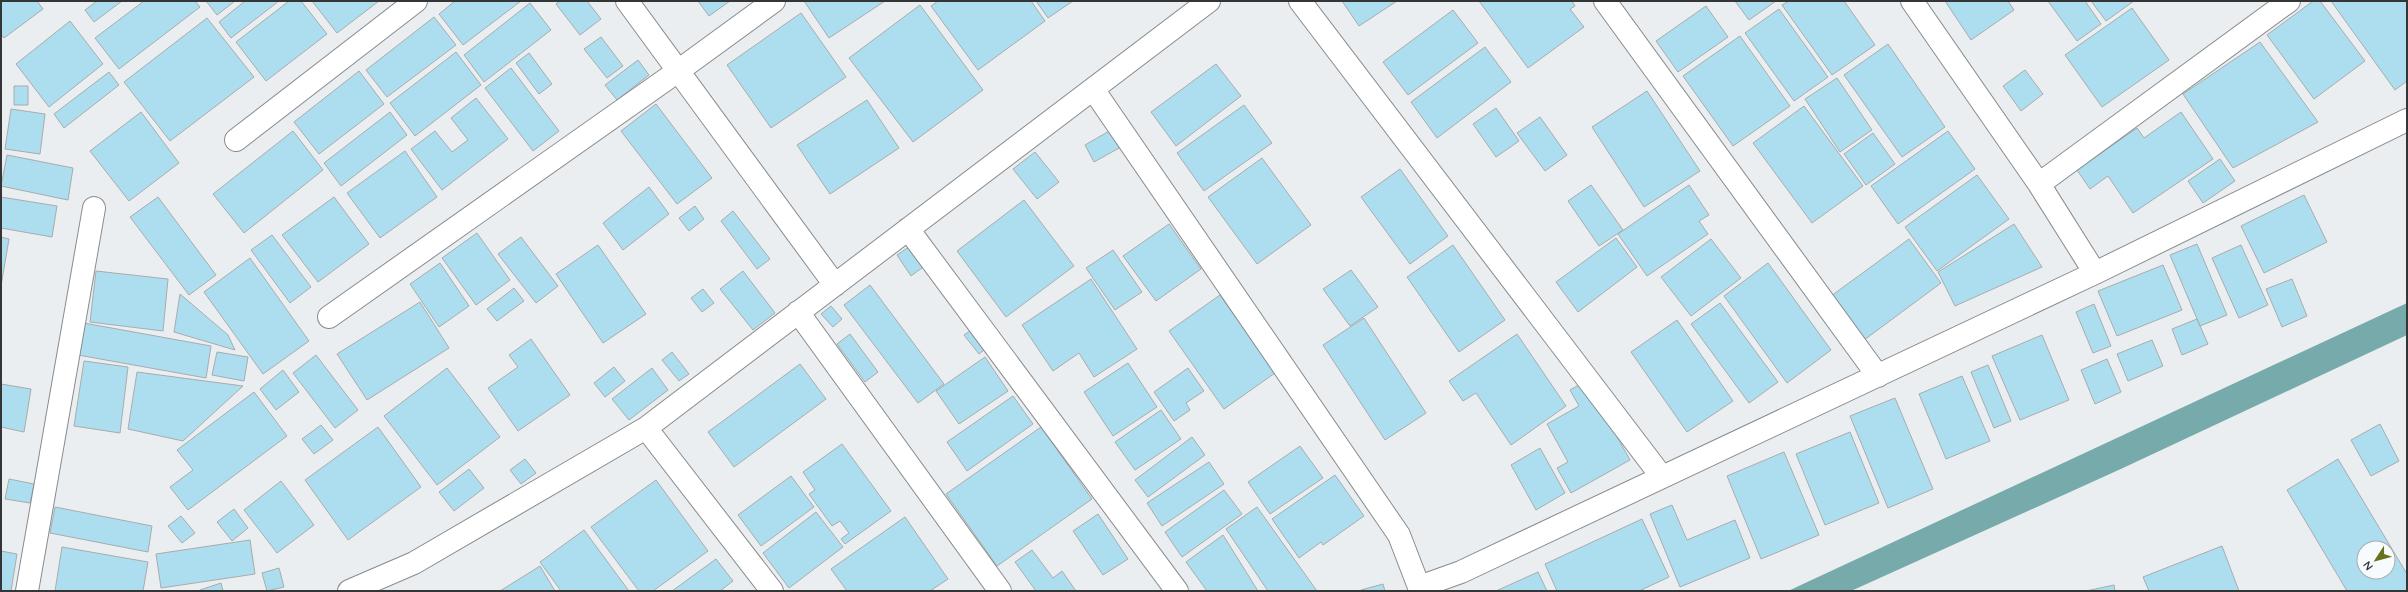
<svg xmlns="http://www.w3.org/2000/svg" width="2408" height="592" font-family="Quicksand,sans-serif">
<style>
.water{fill:#77abab}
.building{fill:#addeef;stroke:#a8acad;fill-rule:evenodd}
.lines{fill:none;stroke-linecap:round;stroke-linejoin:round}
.minor-casing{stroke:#888b8d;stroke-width:24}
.minor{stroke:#fff;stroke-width:22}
</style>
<rect width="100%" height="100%" fill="#ebeef0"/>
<path class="water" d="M2407,303V335L2123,468L1851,591H1788Z"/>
<path class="building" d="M1,1H37L43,9L4,38L1,34Z
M97,1H122L94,22L85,10Z
M144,1H195L200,7L119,69L95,38Z
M206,1H235L217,15Z
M245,1H279L231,38L219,22Z
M289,1H301L327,34L266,81L236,42Z
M312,1H379L337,33Z
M455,1H521L463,45L439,14Z
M560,1H587L601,19L580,35L556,4Z
M698,1H730L709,16Z
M804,1H885L829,38Z
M938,1H1031L1045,21L978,70L931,6Z
M1036,1H1073L1048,18Z
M1342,1H1397L1359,26Z
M1479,1H1572L1575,6L1570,9L1584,27L1528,68Z
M1735,1H1776L1749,20Z
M1789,1H1844L1875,45L1832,75L1782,5Z
M1945,1H2008L2014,10L1971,40Z
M2048,1H2085L2101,24L2077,41Z
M2091,1H2134L2106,21Z
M2313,1H2320L2365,61L2314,99L2267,35Z
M2331,1H2407V81L2395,90Z
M530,3L551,30L484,82L464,55Z
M920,5L983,90L913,142L849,58Z
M1706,6L1728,37L1678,72L1656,41Z
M2132,8L2169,60L2102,107L2065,55Z
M1779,9L1828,77L1794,101L1745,33Z
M1453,10L1478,43L1408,95L1383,62Z
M801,13L846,77L771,128L727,65Z
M434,17L456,45L387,97L366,70Z
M207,18L254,77L170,141L124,82Z
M70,21L103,64L49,107L16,64Z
M1740,36L1790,106L1733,146L1683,76Z
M601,37L623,66L607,78L584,49Z
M2260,42L2318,122L2233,168L2183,94Z
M1888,44L1945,127L1902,157L1844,75Z
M1485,47L1511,82L1437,138L1411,102Z
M456,52L481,85L415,136L390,103Z
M529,53L552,84L539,94L516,63Z
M638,60L649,75L617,100L605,85Z
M1216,64L1241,96L1176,146L1151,112Z
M511,68L559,131L533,151L485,88Z
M2025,70L2043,94L2021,111L2003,86Z
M359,71L384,104L319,154L294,122Z
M109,72L119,85L64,128L54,114Z
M1837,78L1872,130L1840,152L1805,99Z
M14,86H28V105H14Z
M1647,91L1700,171L1644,207L1592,127Z
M476,98L508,139L442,190L411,149L435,131L452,152L468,140L451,118Z
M867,100L899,148L830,194L797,145Z
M656,104L712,178L677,204L621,131Z
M1244,105L1272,143L1204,191L1177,153Z
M1804,106L1863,186L1812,223L1753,143Z
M1496,108L1519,141L1496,157L1473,124Z
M11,109L45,114L40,154L5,149Z
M141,112L179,163L129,201L90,151Z
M390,112L407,135L341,186L324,163Z
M2181,112L2213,159L2133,213L2108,176L2090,189L2077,170L2137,128L2144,138Z
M1540,117L1567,155L1545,171L1517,133Z
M1111,130L1121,147L1094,162L1085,145Z
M293,131L323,170L244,233L213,194Z
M1948,131L1975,169L1898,224L1871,186Z
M1873,133L1895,164L1866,185L1844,154Z
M405,151L437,197L380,238L347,193Z
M1035,152L1059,182L1037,199L1013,169Z
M7,155L73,168L68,200L1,186Z
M1262,158L1311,225L1257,264L1208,197Z
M2220,159L2235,181L2203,203L2188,181Z
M1400,169L1448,236L1410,264L1361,197Z
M1977,175L2009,219L1937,271L1905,227Z
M1591,185L1623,230L1599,246L1568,201Z
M1689,185L1709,215L1699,221L1708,234L1647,276L1618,234Z
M649,187L669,214L623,250L603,223Z
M2304,195L2327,242L2264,273L2241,226Z
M1,197L57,206L52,237L1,228Z
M158,197L216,275L189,295L130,217Z
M334,197L369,244L318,282L282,235Z
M1024,200L1074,266L1006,317L957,251Z
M695,206L704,219L689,231L679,218Z
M733,211L770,259L757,269L721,221Z
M1169,224L1201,269L1156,301L1123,256Z
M2014,224L2042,267L1955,306L1938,272Z
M477,233L510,280L476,305L442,258Z
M272,235L311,287L290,303L251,250Z
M1,237L9,239L1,286Z
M521,237L558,286L536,303L498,254Z
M1616,238L1637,267L1578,312L1556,282Z
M1711,239L1741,278L1691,316L1661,277Z
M1909,239L1941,283L1860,343L1827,299Z
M913,244L926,265L911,276L897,255Z
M2197,244L2227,315L2200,326L2170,255Z
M598,245L646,314L603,343L556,274Z
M1453,245L1505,320L1459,352L1407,277Z
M2241,245L2268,305L2239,318L2212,258Z
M1113,250L1142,292L1115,310L1086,268Z
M250,258L309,341L263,374L204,292Z
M440,263L469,306L439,327L410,284Z
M1768,263L1831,350L1787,383L1724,296Z
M2163,265L2182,310L2117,336L2098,291Z
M1351,270L1378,307L1350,326L1323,289Z
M96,271L168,279L163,331L90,322Z
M743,271L775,313L753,330L720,289Z
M1091,279L1137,349L1094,377L1079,353L1053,371L1022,325Z
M2292,279L2307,316L2282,327L2266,289Z
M870,285L944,384L918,403L844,305Z
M514,288L524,301L497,321L487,309Z
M703,289L714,303L702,312L691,298Z
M180,294L228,335L235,350L174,332Z
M1220,295L1275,373L1224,409L1169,331Z
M420,302L449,348L367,400L337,354Z
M1720,303L1778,382L1749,403L1691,324Z
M2094,304L2111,346L2093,353L2076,312Z
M831,306L842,319L833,327L821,314Z
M1364,318L1426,413L1385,440L1323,345Z
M2197,319L2208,344L2182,355L2172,329Z
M1677,320L1733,401L1687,432L1631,352Z
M84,323L211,346L206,378L78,355Z
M976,327L989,346L979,354L964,335Z
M850,334L878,372L865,382L837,344Z
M1517,334L1566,406L1511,445L1476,393L1463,401L1449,381Z
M2042,335L2069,400L2020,420L1992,356Z
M531,339L570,395L518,431L488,388L518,367L509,355Z
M2152,340L2163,366L2128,381L2117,354Z
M217,352L248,357L244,381L212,375Z
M672,352L689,374L679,381L662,360Z
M316,355L358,410L335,428L293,373Z
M985,357L1008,391L959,424L936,391Z
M2107,359L2121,392L2095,404L2081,370Z
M84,361L128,367L120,433L74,426Z
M1128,363L1157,407L1113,436L1084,392Z
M800,364L826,399L734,467L708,432Z
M1988,365L2011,421L1994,428L1971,372Z
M614,367L625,381L605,397L594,383Z
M447,368L500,437L437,485L384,416Z
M652,368L668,390L629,420L612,399Z
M1188,368L1204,391L1186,403L1190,410L1174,421L1154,392Z
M283,370L299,392L276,410L260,389Z
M137,372L243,386L183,441L128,429Z
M1962,376L1990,441L1946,459L1919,394Z
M1586,381L1630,460L1571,493L1557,468L1568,462L1547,424L1579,406L1570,390Z
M1,384L31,389L24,432L1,427Z
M254,392L287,436L188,510L170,487L193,470L177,450Z
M1013,396L1033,424L967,471L947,442Z
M1895,398L1933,489L1888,508L1850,416Z
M1161,410L1181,439L1135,470L1115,442Z
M2380,424L2399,461L2371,476L2351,440Z
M321,425L333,440L314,454L302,439Z
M378,427L421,487L348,540L305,480Z
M1041,427L1092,499L997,566L946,494Z
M1850,432L1879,503L1825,525L1796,454Z
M1192,437L1205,455L1148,497L1135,480Z
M842,444L891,511L845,544L841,539L849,533L840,521L832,526L809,494L815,490L803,472Z
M1300,446L1323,478L1270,514L1248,482Z
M1540,448L1565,493L1536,510L1511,465Z
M1784,452L1819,535L1761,559L1727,476Z
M525,459L536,473L521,484L510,470Z
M2338,459L2407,574V591H2347L2287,490ZM2364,548H2388V572H2364Z
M1209,462L1224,484L1162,526L1147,503Z
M469,469L484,488L454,511L439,492Z
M1335,475L1364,516L1323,545L1321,542L1299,558L1272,519Z
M791,476L814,507L761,546L738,515Z
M9,479L34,484L30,503L5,499Z
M656,480L708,551L653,591H639L591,527Z
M281,481L314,525L277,553L244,510Z
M1224,490L1242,514L1182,557L1165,532Z
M1672,505L1687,540L1735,520L1750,558L1680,587L1650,514Z
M55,507L152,526L148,552L50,533Z
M1257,507L1317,591H1268L1226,529Z
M234,509L248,528L232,541L217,522Z
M816,512L843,547L789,588L763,553Z
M1098,514L1128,559L1103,575L1073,531Z
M181,516L195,533L182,543L168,526Z
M905,517L948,579L930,591H847L831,569Z
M1642,519L1669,577L1639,591H1557L1545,564Z
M584,530L629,591H561L540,562Z
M1223,535L1258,591H1207L1186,562Z
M250,540L255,574L161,588L156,554Z
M2222,546L2239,591H2149L2143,577Z
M62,547L148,562L143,591H55Z
M1032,550L1053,578L1062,571L1076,591H1036L1015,562Z
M1,551L17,554L11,591H1Z
M716,559L733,581L720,591H672Z
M540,566L555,591H500Z
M279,568L284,587L267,591L262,573Z
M1538,572L1547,591H1496Z
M221,583L223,591H200V590Z
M1383,584L1385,591H1361V590Z
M2114,585L2115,591H2086Z"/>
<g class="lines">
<g class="minor-casing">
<path id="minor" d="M627,1L835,285
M1300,1L1662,477
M1605,1L1878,376
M1093,89L1399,535L1419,587L1461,572L2095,273L2039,184L1912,1
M236,140L416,1
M2039,184L2289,1
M908,229L1177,591
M2095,273L2407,120
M798,312L1000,591
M329,317L678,71L774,1
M646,428L772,591
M27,591L94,208
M349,591L414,563L646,428L1209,1"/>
</g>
<use href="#minor" class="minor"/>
</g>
<rect width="2408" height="592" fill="none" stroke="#343536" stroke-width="4"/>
<g transform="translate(2376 560) rotate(234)"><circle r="19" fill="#f8fbfe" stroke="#aaacae"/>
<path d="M0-3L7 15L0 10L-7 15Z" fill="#68721a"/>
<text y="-6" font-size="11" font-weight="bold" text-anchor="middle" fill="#343536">N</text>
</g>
</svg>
